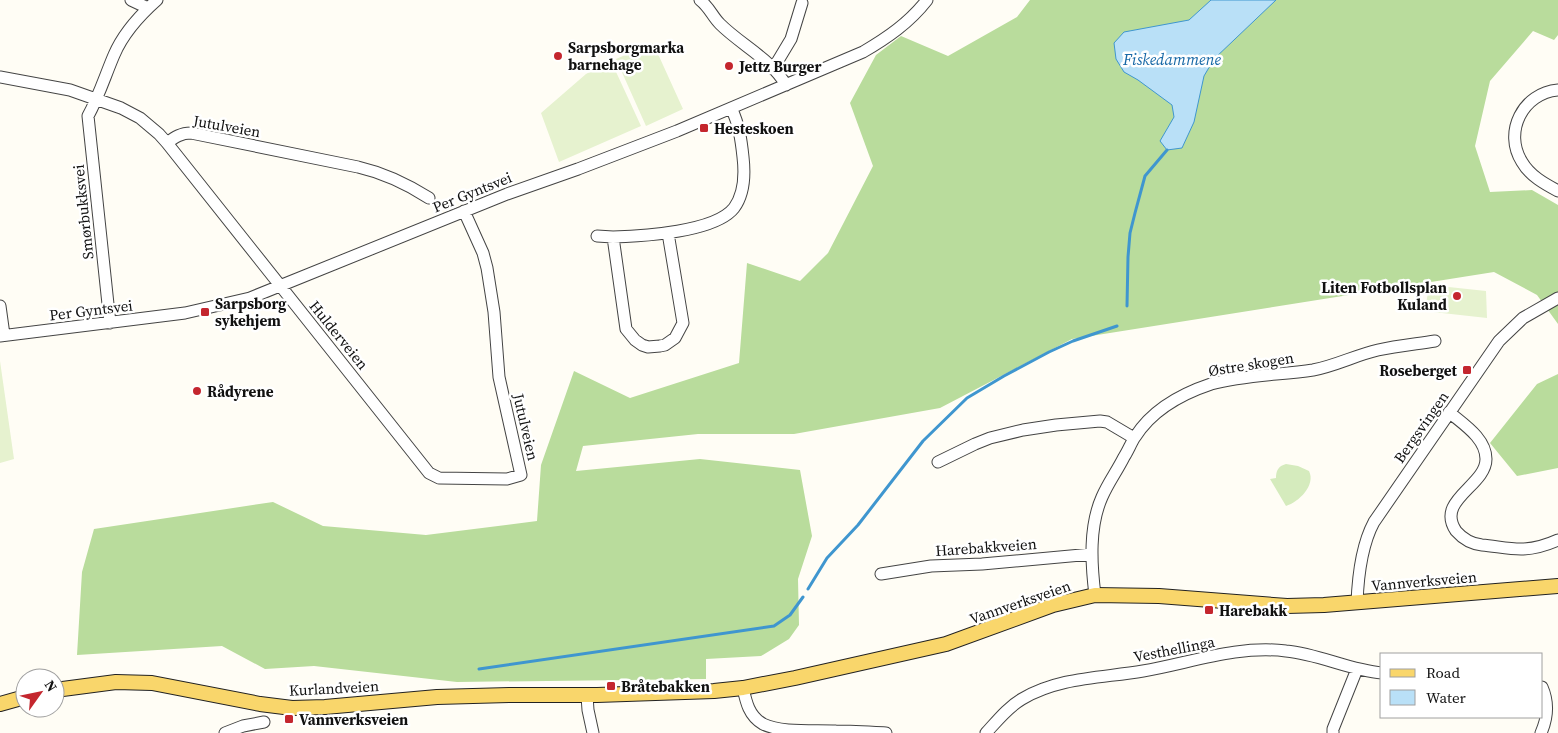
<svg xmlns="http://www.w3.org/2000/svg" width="1558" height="733" font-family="'Source Serif 4',serif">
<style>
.green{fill:#d5ebbd}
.forest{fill:#b9dc9c}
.pitch{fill:#e6f2cf}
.water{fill:#b9e0f7;stroke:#3f96cf}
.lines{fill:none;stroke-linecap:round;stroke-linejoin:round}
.stream{stroke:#3f96cf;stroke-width:3}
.minor-casing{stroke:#444;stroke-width:13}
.major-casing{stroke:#222;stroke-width:16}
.minor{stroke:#fff;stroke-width:11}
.major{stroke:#f9d66b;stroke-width:14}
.poi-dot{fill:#c4262e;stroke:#fff;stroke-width:2}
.labels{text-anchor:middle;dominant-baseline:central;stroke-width:5;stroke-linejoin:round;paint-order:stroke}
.poi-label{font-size:15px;font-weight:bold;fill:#111;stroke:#fff;text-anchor:start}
.street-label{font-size:15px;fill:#111;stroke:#fff}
.water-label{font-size:16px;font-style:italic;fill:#1768a6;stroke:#fff}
</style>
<rect width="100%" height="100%" fill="#fffdf5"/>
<path class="green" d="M1286,464L1298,466L1309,471C1316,485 1299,502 1286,506L1270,479L1276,478C1276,471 1278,466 1286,464Z"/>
<path class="forest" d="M1030,0H1558V35L1554,40L1533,31L1490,81L1475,146L1490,192L1532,190L1558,205V324L1537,295L1494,272L1072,339L940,408L794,434H698L583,446L576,471L700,459L800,470L812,536L798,579L799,625L789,639L761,656L706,659V679L457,682L314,666L265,669L222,646L77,655L82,572L94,529L273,502L323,526L426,535L537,521L541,465L574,371L630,398L739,363L747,263L800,281L828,253L873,166L850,103L876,55L901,36L948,56L1017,17Z
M1558,374V468L1517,476L1490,443L1537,384Z"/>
<path class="pitch" d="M653,43L683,109L646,126L616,59Z
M611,61L641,126L559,162L541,113L586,74Z
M1430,285L1486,291L1487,318L1424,311Z
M0,361L14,459L0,463Z"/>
<path class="water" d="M1211,0H1276L1214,59L1204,76L1194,122L1182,148L1167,150L1160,141L1174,117L1172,105L1138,80L1124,72L1116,59L1114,43L1124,32L1189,20Z"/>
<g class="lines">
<path class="stream" d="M1127,306L1128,257L1130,233L1135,213L1145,176L1167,150
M808,589L827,558L858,525L923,441L967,398L1004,376L1049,352L1073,341L1117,326
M479,669L774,626L790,615L803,597"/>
<g class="minor-casing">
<path id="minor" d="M131,0L148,8
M700,0C710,8 712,16 720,24C741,45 771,59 786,85
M773,69L791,39L802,3
M0,77L70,90L121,108L140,118L159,134L167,143L429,473L439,478L507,479L521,475L499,377L494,312L487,268L483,253L464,211
M1558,90C1523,93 1503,132 1522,162C1530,176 1545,184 1558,191
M167,143C175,137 181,133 191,133L358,167C384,173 407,184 429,198
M668,233L683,323L675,338L665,345L660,346L648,347L642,345L635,340L626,329L613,237C643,236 715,232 734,208C745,193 745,174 743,157C741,138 739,126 732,109
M597,236L613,237
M0,306L4,335
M110,323L88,116C99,96 105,76 114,55C123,34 140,15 157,0
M0,336L185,313L250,298L507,194L578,169L677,131L863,52C887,38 909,23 927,0
M1449,412C1463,424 1486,438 1486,459C1486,486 1435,500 1456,531C1463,539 1472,544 1482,545C1495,546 1508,549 1521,549C1533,549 1547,545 1558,540
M938,462L975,444L990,438L1023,430L1056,425L1100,421L1107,422L1134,438
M881,574L931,566L982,564L1092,554
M1095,595C1091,563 1089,526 1102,497C1108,483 1117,471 1124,457C1128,451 1131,443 1135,437C1152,410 1181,394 1211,384C1244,375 1280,375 1313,370C1335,366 1356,355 1378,350C1397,346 1416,344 1435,341
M1357,603C1358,576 1361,546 1374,522L1499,341L1523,318L1558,298
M743,688C746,702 749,716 763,724C781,733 814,730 836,731C853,731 869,732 886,733
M587,696L588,710L593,733
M225,733L243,726L264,722
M986,733C997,721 1008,707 1022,699C1059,677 1102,678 1143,671C1190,663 1237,645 1286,651C1319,654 1349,670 1382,673
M1333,733V729L1357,669
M1541,733C1548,717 1549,703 1542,687"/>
</g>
<g class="major-casing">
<path id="major" d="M55,690L116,682L152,683L260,704L292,708L325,707L437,697L509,695H597L714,691L743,688L795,678L946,644L1053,605L1095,595L1159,596L1287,606L1324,605L1558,586
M0,704L25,697"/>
</g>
<use href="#minor" class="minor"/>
<use href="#major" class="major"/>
</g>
<g class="poi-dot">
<circle cx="558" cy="56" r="5"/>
<circle cx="729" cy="66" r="5"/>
<rect x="699" y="123" width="10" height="10" rx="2.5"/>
<circle cx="1457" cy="296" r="5"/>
<rect x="200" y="307" width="10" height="10" rx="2.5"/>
<rect x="1462" y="365" width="10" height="10" rx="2.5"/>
<circle cx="197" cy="391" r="5"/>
<rect x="1204" y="605" width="10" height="10" rx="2.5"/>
<rect x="606" y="681" width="10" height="10" rx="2.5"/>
<rect x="284" y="714" width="10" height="10" rx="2.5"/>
</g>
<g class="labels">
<g class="poi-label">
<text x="568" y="47">Sarpsborgmarka<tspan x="568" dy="17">barnehage</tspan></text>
<text x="739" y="66">Jettz Burger</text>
<text x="714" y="128">Hesteskoen</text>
<text x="1447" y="287" text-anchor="end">Liten Fotbollsplan<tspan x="1447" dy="17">Kuland</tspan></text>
<text x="215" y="303">Sarpsborg<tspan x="215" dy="17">sykehjem</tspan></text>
<text x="1457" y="370" text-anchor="end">Roseberget</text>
<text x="207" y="391">Rådyrene</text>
<text x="1219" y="610">Harebakk</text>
<text x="621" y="686">Bråtebakken</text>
<text x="299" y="719">Vannverksveien</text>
</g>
<g class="street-label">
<text transform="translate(227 126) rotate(10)">Jutulveien</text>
<text transform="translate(472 192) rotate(-22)">Per Gyntsvei</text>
<text transform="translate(83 212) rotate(-96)">Smørbukksvei</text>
<text transform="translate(91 310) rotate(-7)">Per Gyntsvei</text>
<text transform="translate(339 335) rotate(51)">Hulderveien</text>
<text transform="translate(1251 364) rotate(-9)">Østre skogen</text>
<text transform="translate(526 427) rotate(77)">Jutulveien</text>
<text transform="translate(1421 427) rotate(-55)">Bergsvingen</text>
<text transform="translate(986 547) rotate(-4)">Harebakkveien</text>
<text transform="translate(1424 581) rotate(-5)">Vannverksveien</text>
<text transform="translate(1020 602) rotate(-19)">Vannverksveien</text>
<text transform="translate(1174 649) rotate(-11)">Vesthellinga</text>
<text transform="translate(334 688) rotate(-3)">Kurlandveien</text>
</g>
<g class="water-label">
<text x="1172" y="59">Fiskedammene</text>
</g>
</g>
<rect x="1380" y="653" width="162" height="65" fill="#ffffff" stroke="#a0a0a0"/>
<rect x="1390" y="669" width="25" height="8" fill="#f9d66b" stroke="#a0a0a0"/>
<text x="1426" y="678" font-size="15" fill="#111111">Road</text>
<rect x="1390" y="690" width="25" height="15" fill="#b9e0f7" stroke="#a0a0a0"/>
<text x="1426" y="703" font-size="15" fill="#111111">Water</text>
<g transform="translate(40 693) rotate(57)"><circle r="24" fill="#ffffff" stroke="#a0a0a0"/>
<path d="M0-4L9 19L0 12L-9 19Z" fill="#c4262e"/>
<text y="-8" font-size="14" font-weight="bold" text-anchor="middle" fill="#111111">N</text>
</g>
</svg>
